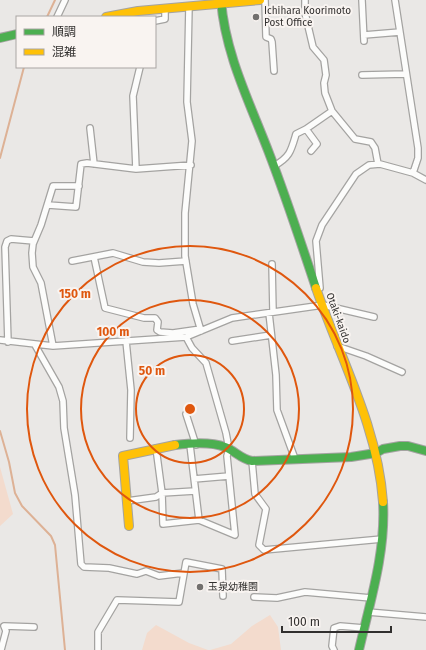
<svg xmlns="http://www.w3.org/2000/svg" width="426" height="650" font-family="'Fira Sans','Noto Sans JP',sans-serif">
<style>
.green{fill:#f3dbcd}
.lines{fill:none;stroke-linecap:round;stroke-linejoin:round}
.stream{stroke:#ddb195;stroke-width:2}
.street-casing{stroke:#a4a3a1;stroke-width:8}
.fast-casing{stroke:#a4a3a1;stroke-width:10}
.slow-casing{stroke:#a4a3a1;stroke-width:10}
.street{stroke:#fcfcfb;stroke-width:5.5}
.fast{stroke:#4caf50;stroke-width:8}
.slow{stroke:#ffc107;stroke-width:8}
.ring{fill:none;stroke:#df570e;stroke-width:2}
.poi-dot{fill:#72706e;stroke:#f9f4f1;stroke-width:1.5}
.labels{text-anchor:middle;dominant-baseline:central;stroke-width:4;stroke-linejoin:round;paint-order:stroke}
.poi-label{font-size:10px;fill:#312f2e;stroke:#f9f4f1;text-anchor:start}
.street-label{font-size:10px;fill:#312f2e;stroke:#f9f4f1}
.centre{fill:#df570e;stroke:#f9f4f1;stroke-width:2}
.ring-label{font-size:12px;text-anchor:middle;font-weight:bold;fill:#df570e;stroke:#f9f4f1;stroke-width:4;stroke-linejoin:round;paint-order:stroke}
</style>
<rect width="100%" height="100%" fill="#eae8e6"/>
<path class="green" d="M0,467L13,514L0,526Z
M270,615L278,627L281,650H210L231,644L252,626Z
M156,625L189,643L208,650H142L147,633Z"/>
<g class="lines">
<path class="stream" d="M47,17L55,0
M0,158L24,67
M0,431L9,462L15,493L22,506L51,536L55,545L65,650"/>
<g class="street-casing">
<path id="street" d="M265,0L266,37L271,39L272,42L274,71
M305,0V13L313,47L324,60L326,75L324,83L325,93L332,111L355,139L371,142L375,148L378,164
M362,0L364,41
M395,0L418,148V158L413,173
M189,6L187,102L192,141L185,213V256L193,304L201,331
M57,17L65,0
M155,21L165,19V9
M364,35L400,32
M362,75L406,74
M90,128L94,164
M306,129L317,144L311,151
M274,166C290,157 291,151 296,134L306,129L332,111
M136,169L133,96L140,67
M48,205L76,207L81,164L87,163L136,169L191,165
M94,257L105,308L144,318H155L158,322L157,330L160,332L173,333L201,329
M72,261L113,253L143,262L159,263L186,261
M272,264L273,312
M320,288L316,241L322,225L356,174L369,165L380,164L413,173L426,180
M269,313L276,375L277,410L295,459
M0,340L53,346L186,337L232,318L323,305L374,317
M126,341L131,390L130,438
M232,341L271,335
M8,342L5,247L7,241L11,239L34,241
M35,345L59,387L63,401L64,428L75,495L81,564L84,567L109,568L137,574L146,571L159,576L183,573
M53,346L41,283L33,267L32,253L33,244L41,225L53,186H79
M337,346L366,356L402,372
M186,414L196,445
M190,445L199,520
M156,448L162,493L163,524L199,520L235,535L227,456L229,449L226,433L206,363L192,348L186,337
M252,461L255,494L266,509L259,545L264,550L382,539
M194,479L229,476
M127,501L156,497L162,493L195,491
M254,597L277,598L305,592L371,598
M368,612L426,617
M1,650L6,631L4,626L34,627
M98,650V632L117,600L179,602L186,562L222,569L223,596
M334,650L332,646L334,628L340,626L364,628"/>
</g>
<g class="fast-casing">
<path id="fast" d="M221,0C225,54 250,103 269,153C286,197 301,243 316,288
M0,38L17,34
M175,445C190,443 210,441 225,447C235,451 241,459 252,461L351,457L376,453L383,449L400,446H408L426,451
M359,650C370,602 386,552 383,502"/>
</g>
<g class="slow-casing">
<path id="slow" d="M106,17L138,11L260,0
M316,288C340,358 378,427 383,502
M129,526L123,456L175,445"/>
</g>
<use href="#street" class="street"/>
<use href="#fast" class="fast"/>
<use href="#slow" class="slow"/>
</g>
<g class="ring">
<circle cx="190" cy="409" r="54"/>
<circle cx="190" cy="409" r="109"/>
<circle cx="190" cy="409" r="163"/>
</g>
<g class="poi-dot">
<circle cx="256" cy="17" r="4"/>
<circle cx="200" cy="587" r="4"/>
</g>
<g class="labels">
<g class="poi-label">
<text x="264" y="11">Ichihara Koorimoto<tspan x="264" dy="12">Post Office</tspan></text>
<text x="208" y="587">玉泉幼稚園</text>
</g>
<g class="street-label">
<text transform="translate(338 318) rotate(70)">Otaki-kaido</text>
</g>
</g>
<circle cx="190" cy="409" r="6" class="centre"/>
<g class="ring-label">
<text x="75" y="298">150 m</text>
<text x="113" y="336">100 m</text>
<text x="152" y="375">50 m</text>
</g>
<rect x="16" y="16" width="140" height="52" fill="#f9f4f1" stroke="#a9a5a3"/>
<rect x="24" y="29" width="20" height="6" fill="#4caf50" stroke="#a9a5a3"/>
<text x="52" y="36" font-size="12" fill="#312f2e">順調</text>
<rect x="24" y="49" width="20" height="6" fill="#ffc107" stroke="#a9a5a3"/>
<text x="52" y="56" font-size="12" fill="#312f2e">混雑</text>
<path d="M282 626v6h109v-6" fill="none" stroke="#312f2e" stroke-width="2"/>
<text x="288" y="626" font-size="12" fill="#312f2e" stroke="#f9f4f1" stroke-width="3" paint-order="stroke">100 m</text>
</svg>
